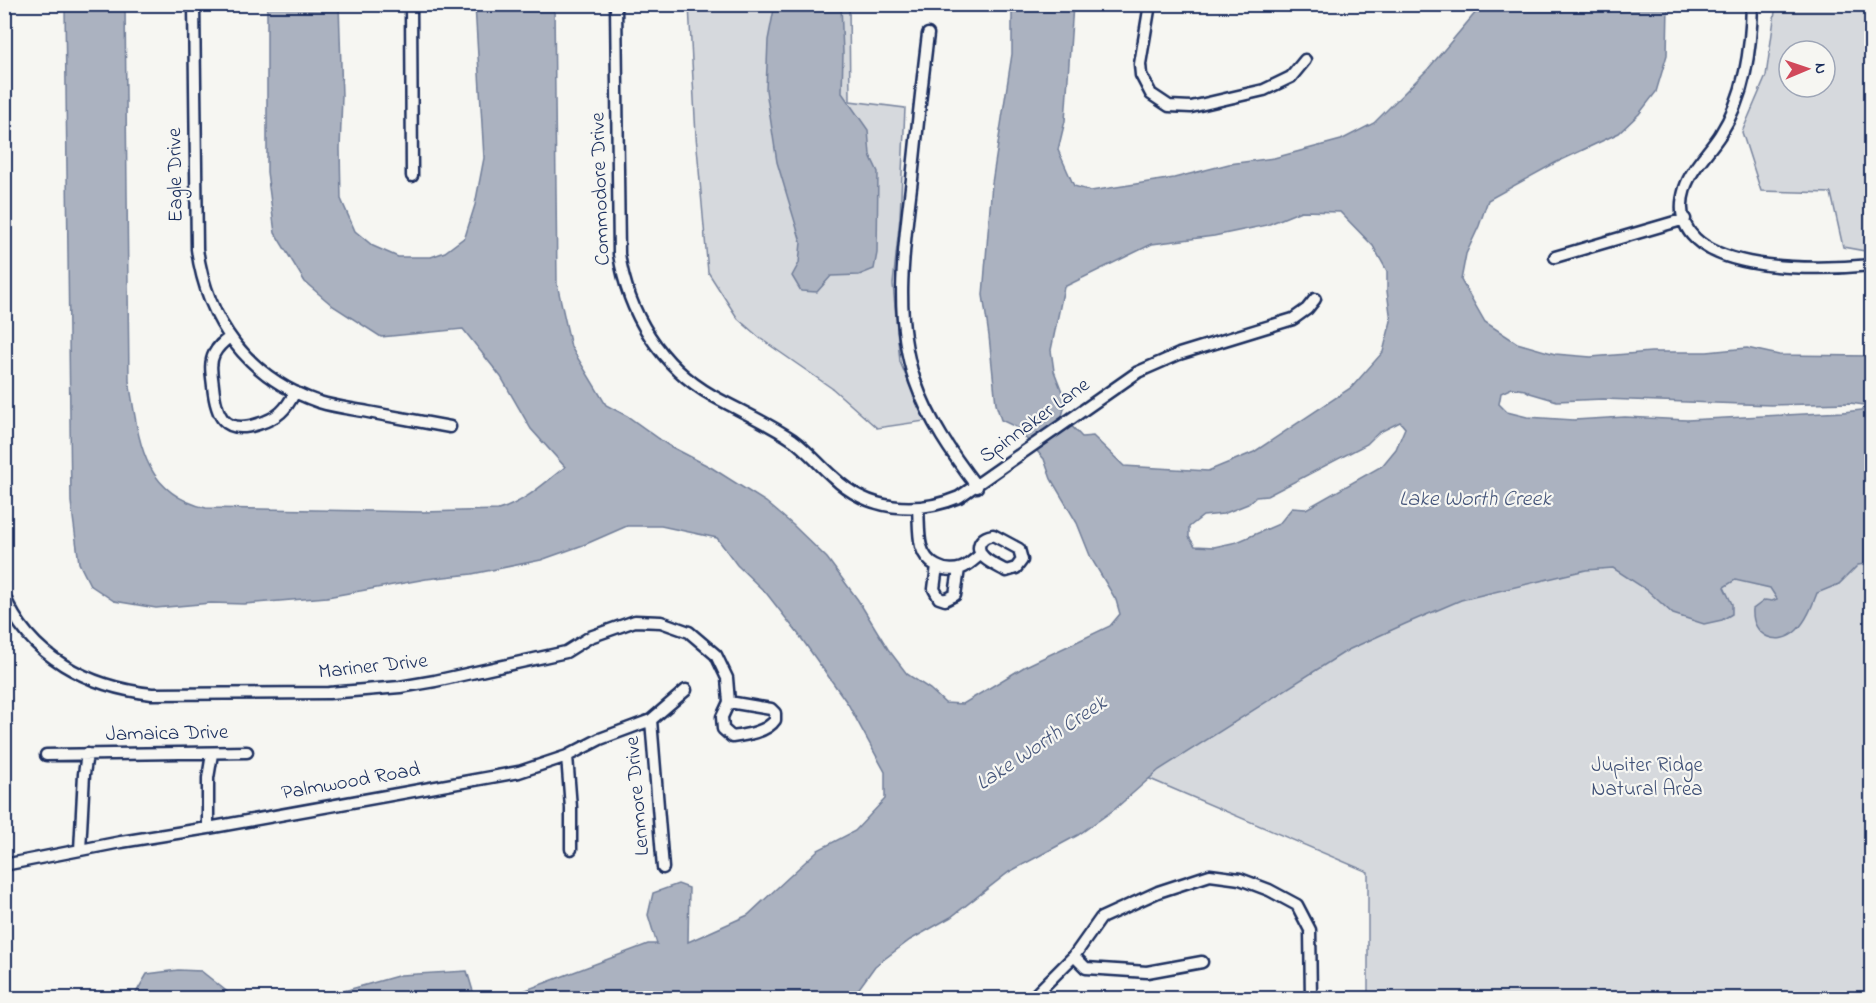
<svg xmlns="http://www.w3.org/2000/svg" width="1876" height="1003" font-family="'Indie Flower',sans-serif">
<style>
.green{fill:#d6d9dd;stroke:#78849e;stroke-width:1.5;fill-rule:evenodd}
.water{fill:#abb2c0;stroke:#717e99;stroke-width:1.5;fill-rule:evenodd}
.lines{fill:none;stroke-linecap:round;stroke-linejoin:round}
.minor-casing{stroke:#1b2f5e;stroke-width:15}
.minor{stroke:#f6f6f2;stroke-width:10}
.labels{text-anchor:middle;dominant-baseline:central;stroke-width:4.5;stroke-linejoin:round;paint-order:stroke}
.street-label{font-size:21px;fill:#1b2f5e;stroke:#f6f6f2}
.park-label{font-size:21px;fill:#405177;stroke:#f6f6f2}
.water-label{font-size:22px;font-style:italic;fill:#46567b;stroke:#f6f6f2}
</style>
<rect width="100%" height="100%" fill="#f6f6f2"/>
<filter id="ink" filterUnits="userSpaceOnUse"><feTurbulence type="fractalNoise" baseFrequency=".0167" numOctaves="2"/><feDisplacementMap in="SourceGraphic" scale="12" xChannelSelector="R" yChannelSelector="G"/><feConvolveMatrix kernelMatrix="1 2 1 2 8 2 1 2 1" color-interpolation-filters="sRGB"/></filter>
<g filter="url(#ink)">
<path class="green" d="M689,5H849L850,101L905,108L900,217L893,284L900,362L925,421L877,428L833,389L761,339L738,319L708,272L696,136Z
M1776,5H1871V252L1843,247L1831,193L1761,191L1742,132L1766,76ZM1789,51H1825V87H1789Z
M1871,561V998H1368V872L1143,776L1382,626L1563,562Z"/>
<path class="water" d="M775,4L841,5L843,53L842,93L868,130L870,155L878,172L877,253L874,269L859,275L831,276L817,292L801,291L792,276L799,263L801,242L777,162L766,90L768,40Z
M65,5H125L129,381C139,437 140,492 206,508L423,512L498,510C524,503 544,483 565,467L531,429L501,377L463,329L381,337L333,306L305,282L275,233L267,172V5H339L342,96L340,149L341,199L355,231L373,246L398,257H431L445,252L465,237L475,205L484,158L475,5H554L557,284L571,347L606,405L627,416L668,445L712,468L766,502L793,525L827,558L858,600L888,649L907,674L930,689L945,703L963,704L1024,667L1110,626L1120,614L1116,600L1091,558L1077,523L1051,479L1044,459L1016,427L1001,420L996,404L989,336L983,295L992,183L1012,54V5H1073L1065,121L1058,150L1074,186L1091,191L1174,178L1229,164L1274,158L1341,140L1374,123L1428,69L1482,5H1668L1667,55L1656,92L1639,114L1619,133L1555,163L1488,200L1479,226L1466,254L1461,280L1485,322L1517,343L1555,354L1591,357L1651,352H1707L1747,348L1779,355L1871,356V406L1850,403L1771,405L1603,399L1557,401L1530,393L1525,390L1512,388L1501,393L1499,404L1507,412L1527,417L1574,420L1625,417L1687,420L1843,412L1871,409V563L1858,565L1839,584L1817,593C1812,606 1807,620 1797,630C1779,648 1751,637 1753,609L1765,600L1772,601L1777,599L1770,588L1735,580L1724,587L1732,604V614L1722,620L1704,624L1673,614L1647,590L1613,568L1586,570L1461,600L1405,624L1348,650L1159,770L1115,809L1078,835L1009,872L951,917L910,940L875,966L852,998H505L648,944H657L648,915L653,893L678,884L689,888L688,942L748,915L818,850L855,831L885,799V772L848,704L799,635L767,594L737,565L717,538L661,526H627L586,544L541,560L472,574L426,579L327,597L244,604L211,603L156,608L114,601L90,585L79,563L71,502ZM1301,211L1340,212L1373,246L1387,271V291L1391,321L1383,352L1352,387L1254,452L1208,471L1124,466L1093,436L1082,437L1062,416L1066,402L1054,371L1051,350L1064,287L1152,244L1214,236L1267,225ZM1400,422L1405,428L1396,449L1382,466L1306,509L1292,508L1279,524L1237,542L1214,547L1195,546L1189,537V527L1203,516L1223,514L1248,504L1256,497L1267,496L1367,444L1378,433Z
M178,970L201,971L235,998H133L147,974Z
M467,971L475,998H319L401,975Z"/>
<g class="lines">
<g class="minor-casing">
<path id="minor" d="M194,4L197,249C207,321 248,378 319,402C335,407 352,409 368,412C395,417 423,422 450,427
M411,4L412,176
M616,4L619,254C628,313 660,366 713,396C740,411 768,423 793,440C808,451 819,465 833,477C868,511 916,515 959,497L1138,372L1179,354L1293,319L1307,309L1315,299
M1150,4L1140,64L1141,75L1151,94L1169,106L1191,107L1264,90L1291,77L1305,60
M1752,4C1751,50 1745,96 1720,135C1709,152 1691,169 1685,188C1657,278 1822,270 1872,265
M928,34C922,82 917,131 912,179C904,246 893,316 915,381C929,421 952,454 977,487
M1555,257L1685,219
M230,337C223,342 218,346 214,354C209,364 212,375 213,386C216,416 224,435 258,424C278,418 286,410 295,392
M918,508C919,520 918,534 921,546C926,564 944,574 962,568C969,565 975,559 981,554
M993,535L1019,549L1022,560L1016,568L1006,571C996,565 974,557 980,543C983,537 988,536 993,535Z
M937,566L934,589L939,598L945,600L955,595L959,569
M4,595C29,657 89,687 152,694L329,693L400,687L435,681L566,652L590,637L635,621L661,622L689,632L716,655L727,678L729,702L722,717L723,729L732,737C746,735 767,732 775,720V713L771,709L729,702
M651,720L663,868
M46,755L247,752
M567,756L571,808V849
M208,828V778L212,754
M80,850L84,774L87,754
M4,865L121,842L208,828L519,772L567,756L600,739L651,720L686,690
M1074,956L1086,968L1147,972L1202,962
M1029,998L1035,995L1074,956L1101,918L1158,892L1210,875L1240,879L1269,890L1297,905L1310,930L1311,998"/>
</g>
<use href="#minor" class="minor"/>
</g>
</g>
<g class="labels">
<g class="street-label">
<text transform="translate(176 175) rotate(-91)">Eagle Drive</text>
<text transform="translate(601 189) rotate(-92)">Commodore Drive</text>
<text transform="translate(1035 421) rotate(-36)">Spinnaker Lane</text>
<text transform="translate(373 667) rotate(-6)">Mariner Drive</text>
<text transform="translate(167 734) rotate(-1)">Jamaica Drive</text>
<text transform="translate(351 782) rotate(-10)">Palmwood Road</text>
<text transform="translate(638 796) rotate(-95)">Lenmore Drive</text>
</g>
<g class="park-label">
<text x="1647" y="766">Jupiter Ridge<tspan x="1647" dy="24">Natural Area</tspan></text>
</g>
<g class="water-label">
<text x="1475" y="500">Lake Worth Creek</text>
<text transform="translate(1042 744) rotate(-34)">Lake Worth Creek</text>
</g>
</g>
<rect width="1876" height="1003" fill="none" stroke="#f6f6f2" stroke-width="24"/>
<rect x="12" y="12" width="1852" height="979" fill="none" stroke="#1b2f5e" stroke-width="2" filter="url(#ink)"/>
<g transform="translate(1807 69) rotate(88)"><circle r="28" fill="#f6f6f2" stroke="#9ea6b7" stroke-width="1.5"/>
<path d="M0-4.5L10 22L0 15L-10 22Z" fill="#d1495b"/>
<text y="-9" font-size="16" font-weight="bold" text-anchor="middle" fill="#1b2f5e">N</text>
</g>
</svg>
